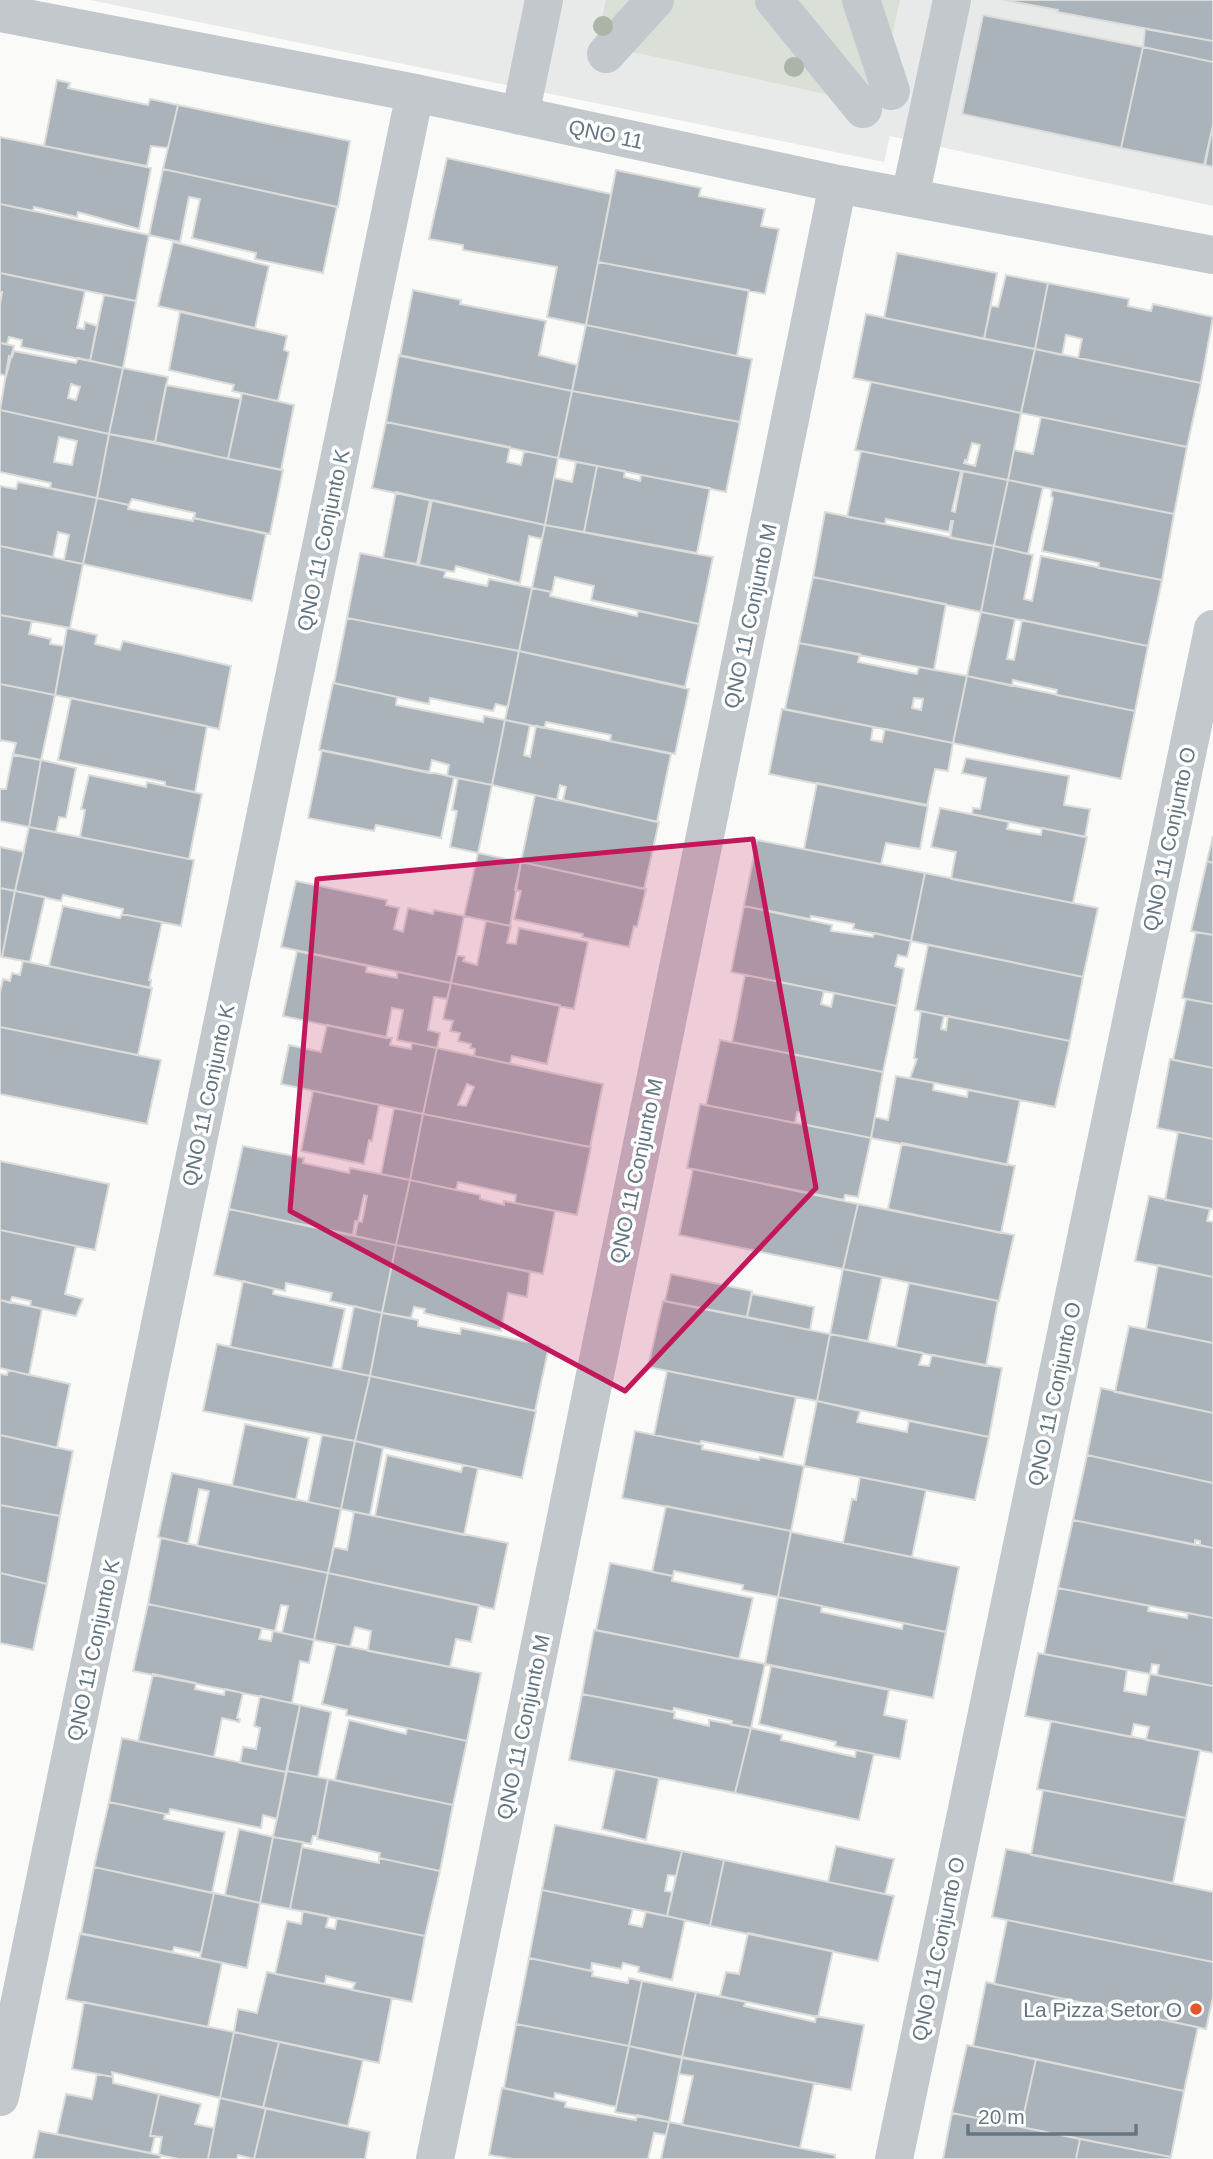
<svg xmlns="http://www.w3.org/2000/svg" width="1213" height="2159" font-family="Helvetica,sans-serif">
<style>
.built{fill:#e8e9e9}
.green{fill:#dadfd7}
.building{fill:#aab3b9;stroke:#dcdcda;stroke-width:2;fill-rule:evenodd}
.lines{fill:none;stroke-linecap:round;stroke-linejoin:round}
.pedestrian{stroke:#c3c8cc;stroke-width:38}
.minor{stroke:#c3c8cc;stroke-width:38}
.tree{fill:#aab4a7}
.marked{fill:#c2185b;fill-opacity:0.2;stroke:#c2185b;stroke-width:5;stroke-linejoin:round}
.poi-dot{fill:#e4572e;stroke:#fff;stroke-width:2.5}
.labels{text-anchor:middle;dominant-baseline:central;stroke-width:7;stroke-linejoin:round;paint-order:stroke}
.street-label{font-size:21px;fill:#657683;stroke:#fff}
.poi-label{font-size:21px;fill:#657683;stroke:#fff;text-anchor:end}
</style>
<rect width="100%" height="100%" fill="#fafaf8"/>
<path class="built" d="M90,0H1213V206L890,136L884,162Z"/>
<path class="green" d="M606,0H900L876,105L596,44Z"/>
<path class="building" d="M1003,0H1213V41L1057,12L1058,10Z
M983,15L1143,47L1121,148L962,114Z
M1145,29L1213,41V62L1143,47Z
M1143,47L1213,62V125L1204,165L1121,148Z
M57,80L70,83L68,88L148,105L150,99L178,105L168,148L151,146L147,166L44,146Z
M178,105L350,141L338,207L163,169Z
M1213,125V167L1205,165Z
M0,137L151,168L139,229L78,212L77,217L34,207L33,211L0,204Z
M447,158L611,194L586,325L547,317L557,267L463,250V245L429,239Z
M163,169L337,207L323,273L255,259L256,253L192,238L200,199L189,197L180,242L149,235Z
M616,170L701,188L699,196L765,209L761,226L779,229L765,294L598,262Z
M0,204L149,235L136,301L0,273Z
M173,242L269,266L255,328L158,306Z
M897,253L997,273L984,339L884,318Z
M598,262L749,290L737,356L586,325Z
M0,273L85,291L77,328L84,329L85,322L97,326L90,361L21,347L22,340L9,337L7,344L0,343V305L2,292H0Z
M1006,275L1048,283L1035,349L984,339L991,306L998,307Z
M1048,283L1129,299L1128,306L1151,311L1153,304L1213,317L1201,383L1078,358L1082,339L1066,335L1062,355L1035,349Z
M413,290L461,300L460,304L546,321L539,355L577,365L572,391L400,356Z
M104,295L136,301L123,368L90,361Z
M180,312L287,336L284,350L289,352L278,401L232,391L234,385L169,370Z
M866,314L1035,349L1021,413L853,378Z
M586,325L752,359L740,422L572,391Z
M0,343L14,346L6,376L0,374Z
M1035,349L1201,383L1187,447L1021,413Z
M14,351L76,363L78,358L123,368L109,434L0,410L9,356L12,357ZM71,384L80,387L76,400L68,398Z
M399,355L572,391L558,458L386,422Z
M123,368L168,377L155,442L109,434Z
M871,382L1021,413L1008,480L855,450ZM972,443L980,445L975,466L964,463L965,460L967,461Z
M166,385L241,399L228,459L155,442Z
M572,391L740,422L726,492L558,458Z
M242,393L294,405L281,470L228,459Z
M0,410L109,434L97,498L50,488L51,483L0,472ZM59,437L77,441L72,465L54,462Z
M1041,417L1187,447L1174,514L1008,480L1014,450L1033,454Z
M386,422L510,447L507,462L521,465L524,451L558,458L545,525L372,488Z
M109,434L283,470L270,534L194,518L195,513L132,499L129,505L97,498Z
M861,451L961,471L952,511L955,512L963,471L1008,480L994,546L950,538L953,521H951L949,532L886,519L885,524L847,517Z
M576,462L597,466L584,532L545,525L554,478L572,482Z
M597,466L625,471L624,477L640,481L641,475L710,488L697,553L584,532Z
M1008,480L1043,487L1028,554L994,546Z
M18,482L97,498L83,564L64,560L69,535L58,532L53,557L0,546V486L16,489Z
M1052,490L1174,514L1162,580L1098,568L1099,563L1042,551L1053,498L1051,496Z
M396,492L430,500L417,564L383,558Z
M97,498L129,505L128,509L193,521V518L266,534L252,601L83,564Z
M432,500L545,525L542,539L529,536L520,583L456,566L454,572L419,565Z
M825,512L994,546L981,612L813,577Z
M545,525L713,557L699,624L591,600L594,586L555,577L552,592L532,588Z
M0,546L83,564L70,628L0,615Z
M994,546L1033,555L1024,599L1032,601L1041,556L1162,580L1148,646L981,612Z
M360,553L446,571L444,577L487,586L489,579L532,588L519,651L347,618Z
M813,577L946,604L934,670L799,643Z
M532,588L551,592L550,596L637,616L638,611L699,624L685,687L519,651Z
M981,612L1015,619L1007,659L1014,660L1022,620L1148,646L1135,711L1056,695L1057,690L1013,680L1012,686L967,676Z
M0,615L32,621L29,634L51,639L50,644L64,646L55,695L0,684Z
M347,618L519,651L508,707L496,704L493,711L430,698L429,704L334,683Z
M67,628L97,635L95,644L120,650L123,641L231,666L219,729L55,695Z
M799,643L860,654L858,662L917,674L919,667L967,676L953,743L785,709ZM914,698L923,699L921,710L912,708Z
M519,651L689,689L675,754L610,741L611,735L546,722L544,728L505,720Z
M967,676L1135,711L1121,779L953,743Z
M333,683L397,697L396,705L483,722L484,716L505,720L492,785L447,776L449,765L432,760L429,773L319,750Z
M0,684L55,695L41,760L13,755L16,743L0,740V742Z
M71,698L207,726L195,792L165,786V782L58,760Z
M782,709L873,727L871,740L882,742L885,729L953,743L948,771L935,769L927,806L769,774Z
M505,720L530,725L524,755L530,757L536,726L671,754L657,822L563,800L566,787L560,785L557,800L492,785Z
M322,750L454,777L441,838L376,825L374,831L308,818Z
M13,754L41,760L29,827L0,821V789H6Z
M966,758L1069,776L1064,805L1090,809L1085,837L972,814L973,808L980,809L986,778L962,773Z
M41,760L76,768L66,818L59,817L56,832L29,827Z
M89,775L146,787L147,782L202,794L189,859L80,837L85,810L81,809Z
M458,778L492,785L478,853L450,847L457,811L452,810Z
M817,783L928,805L920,849L886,843L881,864L804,849Z
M535,795L659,822L644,889L521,862Z
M940,808L1009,822L1007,829L1041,835L1042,828L1087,837L1073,903L951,879L956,852L931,847Z
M29,827L194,860L181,926L122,914L123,909L63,895L61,901L15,891Z
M1213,836V863L1207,861Z
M757,840L925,873L911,941L853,929L854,924L811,916L810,919L744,906Z
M0,847L24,852L15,891L0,888Z
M478,853L521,862L510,926L464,916Z
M1207,861L1213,863V935L1191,931Z
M521,862L646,889L637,927L634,926L629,947L582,937L583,934L514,919L521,891L515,890Z
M925,873L1098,908L1083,977L911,941Z
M296,881L387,900L386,905L399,908L394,929L403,932L408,908L433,914L434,910L464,916L451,983L281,947Z
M0,888L15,891L2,957L0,956Z
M15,891L45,897L30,962L2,957Z
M63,906L120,918L122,914L162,922L149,980H151L150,988L49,966Z
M744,906L832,925L831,931L873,937L874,933L911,941L907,957L898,955L895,966L904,969L897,1006L731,972Z
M486,921L511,926L507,943L516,944L519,928L588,942L574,1009L451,983L457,955L465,957L463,961L477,965Z
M1196,932L1213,935V1004L1182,998Z
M928,945L1083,977L1070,1041L915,1010Z
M297,951L367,966L366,972L397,978V972L451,983L447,999L434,997L428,1030L440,1033L437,1048L397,1040L403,1010L392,1008L386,1038L283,1016Z
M23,961L152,988L138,1055L0,1027V993L3,979L10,981L12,973L20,975Z
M745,975L824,991L821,1004L831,1007L834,993L897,1006L883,1072L732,1042Z
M451,983L560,1005L547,1064L512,1056L510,1064L474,1056L475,1049L470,1048L471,1044L458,1041L460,1033L450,1031L453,1021L443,1019Z
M1186,999L1213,1004V1068L1173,1060Z
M921,1011L944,1016L941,1029L946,1030L948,1016L1070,1041L1055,1107L910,1078L917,1059L914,1058Z
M327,1025L392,1038L390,1045L411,1049L412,1043L437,1048L423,1114L281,1084L289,1045L321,1052Z
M0,1027L161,1060L147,1124L0,1094Z
M720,1040L883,1072L871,1138L802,1124L804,1113L797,1112L795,1123L706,1105Z
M437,1048L603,1084L590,1147L423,1114ZM467,1084L474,1087L466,1106L458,1105Z
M1170,1059L1213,1068V1139L1157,1128Z
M896,1076L934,1083L933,1090L967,1097L968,1090L1020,1100L1007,1165L871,1138L875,1117L888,1120Z
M313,1091L379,1105L372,1141L369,1140L364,1164L301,1151Z
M700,1104L871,1138L858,1197L845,1195L844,1200L687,1168Z
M394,1108L423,1114L410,1180L381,1174Z
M423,1114L591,1147L577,1215L515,1203L516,1195L458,1182L456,1190L410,1180Z
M1178,1132L1213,1139V1209L1165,1200Z
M902,1143L1015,1166L1001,1233L888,1209Z
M243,1146L304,1158L303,1163L349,1173L350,1168L410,1180L396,1245L355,1236L358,1221L362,1222L367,1196L364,1195L358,1222L355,1221L353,1235L229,1209Z
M0,1161L109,1184L95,1250L0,1230Z
M693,1169L858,1204L843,1269L679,1235Z
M410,1180L480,1195V1199L504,1205V1201L555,1211L543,1274L396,1245Z
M1149,1196L1210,1209L1207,1221L1213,1222V1277L1135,1261Z
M858,1204L1014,1235L999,1301L843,1269Z
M229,1209L396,1245L382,1313L330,1301L332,1293L286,1283L285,1291L214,1275Z
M0,1230L76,1246L65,1294L83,1299L76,1316L30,1306L31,1301L12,1297L10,1303L0,1300Z
M396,1245L530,1272L527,1297L508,1293L501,1331L424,1313L425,1309L414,1307L411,1318L382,1313Z
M1158,1265L1213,1277V1343L1146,1329Z
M843,1269L882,1277L868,1341L830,1334Z
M671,1274L752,1291L747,1317L665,1301Z
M243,1281L274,1289L273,1294L345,1309L332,1368L230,1347Z
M909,1283L998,1301L986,1366L896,1348Z
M752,1294L814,1307L810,1330L747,1317Z
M0,1300L42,1309L29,1375L0,1368Z
M663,1301L830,1334L817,1401L648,1367Z
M354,1306L382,1313L370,1376L341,1370Z
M382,1313L418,1320V1326L460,1334L461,1328L549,1346L535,1411L370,1376Z
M1129,1326L1213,1343V1413L1115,1392Z
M830,1334L923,1353L919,1365L929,1366L932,1355L1002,1368L989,1437L817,1401Z
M217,1344L370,1376L355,1441L203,1411Z
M8,1370L70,1384L57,1448L0,1435V1374L7,1375Z
M667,1371L796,1397L783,1457L701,1441L700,1444L654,1435Z
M370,1376L536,1411L522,1478L355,1441Z
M1101,1388L1213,1413V1483L1087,1455Z
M817,1401L860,1411L857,1422L907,1432L909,1421L989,1437L975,1500L804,1466Z
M245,1424L309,1438L296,1500L232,1486Z
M635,1431L703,1445L702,1449L759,1460L760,1457L804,1466L791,1531L622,1498Z
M0,1435L73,1451L60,1516L0,1505Z
M322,1435L355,1441L341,1509L308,1502Z
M355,1441L383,1448L370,1515L341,1509Z
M387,1455L461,1472L463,1465L478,1468L464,1535L375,1516Z
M1087,1455L1213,1483V1548L1200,1545V1541L1195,1540V1545L1073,1520Z
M172,1473L341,1509L328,1573L197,1546L209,1491L199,1489L188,1544L158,1537Z
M860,1477L926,1490L912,1557L843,1543L852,1499L856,1500Z
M0,1505L60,1516L47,1584L0,1573Z
M666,1506L791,1531L778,1597L742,1590L743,1585L674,1571L673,1576L652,1572Z
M354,1512L508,1543L494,1609L328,1573L334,1547L347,1550Z
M1073,1520L1213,1548V1618L1058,1588Z
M791,1532L959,1567L946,1632L778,1597Z
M161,1538L328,1573L314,1640L282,1633L288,1606L281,1605L275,1631L148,1604Z
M610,1563L673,1576L672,1581L753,1598L739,1659L596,1630Z
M0,1573L47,1584L33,1650L0,1643Z
M328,1573L479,1605L471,1642L456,1639L450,1667L368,1651L371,1631L355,1627L350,1647L314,1640Z
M1058,1588L1149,1606L1148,1611L1187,1618L1188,1613L1213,1618V1686L1157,1675L1159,1665L1152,1664L1150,1674L1044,1654Z
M778,1597L822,1606L821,1612L902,1629L903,1623L946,1632L933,1698L765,1664Z
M148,1604L262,1628L259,1639L271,1641L273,1631L314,1640L309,1663L300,1661L292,1703L133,1671Z
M594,1630L765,1664L751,1728L731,1725L732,1721L674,1708L673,1712L582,1694Z
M336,1644L481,1673L467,1741L346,1715L347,1710L322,1704Z
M1038,1653L1127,1670L1124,1691L1146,1695L1150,1674L1213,1686V1753L1146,1740L1149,1727L1134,1724L1131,1737L1025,1716Z
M771,1666L889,1690L884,1715L907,1720L900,1759L835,1746L836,1742L759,1724Z
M153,1674L196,1683L195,1689L224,1695L225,1689L243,1693L237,1718L240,1719L239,1722L222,1718L214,1757L138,1741Z
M582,1694L675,1712L674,1718L709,1726V1720L751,1728L735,1793L569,1760Z
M260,1696L300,1705L286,1772L240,1763L243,1747L256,1749L260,1728L254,1726Z
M300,1705L331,1712L318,1777L287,1771Z
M349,1720L406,1734L407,1728L467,1741L453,1805L335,1780Z
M1051,1721L1200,1750L1186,1818L1037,1789Z
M751,1728L782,1735L781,1740L855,1757L856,1750L874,1754L859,1820L735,1793Z
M122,1738L286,1772L277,1819L263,1815L261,1828L170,1809L169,1814H165L109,1802Z
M615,1769L659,1778L646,1840L602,1829Z
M287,1771L328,1779L317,1836H313L311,1844L273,1837Z
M328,1779L453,1805L440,1871L379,1858L380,1853L317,1839Z
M1043,1790L1186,1818L1173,1883L1031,1855Z
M109,1802L165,1814L164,1819L225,1832L212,1893L94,1867Z
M555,1825L682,1851L676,1876L668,1875L665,1891L672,1892L667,1916L542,1890Z
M239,1829L273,1837L260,1903L225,1895Z
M273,1837L303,1842L290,1909L260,1903Z
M836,1846L894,1859L885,1894L828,1882Z
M302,1847L379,1863V1858L440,1871L425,1936L290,1909Z
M1006,1849L1213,1892V1962L992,1917Z
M682,1851L724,1860L710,1926L667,1916Z
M724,1860L894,1896L878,1961L710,1926Z
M94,1867L214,1893L201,1953L174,1947L173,1952L81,1934Z
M542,1890L633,1909L629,1924L642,1927L646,1912L685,1920L672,1980L638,1972L639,1967L623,1963L621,1969L592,1963L591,1971L529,1958Z
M214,1893L260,1903L247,1968L200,1958Z
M303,1911L329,1916L326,1927L335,1929L337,1918L425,1936L412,2002L352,1990L355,1983L326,1976L325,1984L275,1974L287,1921L301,1924Z
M1007,1920L1213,1962V1997L1206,2029L994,1984Z
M80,1933L222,1963L208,2027L66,1999Z
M748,1933L833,1951L818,2017L720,1996L726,1972L739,1974Z
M529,1958L593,1971L592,1976L628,1983L629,1978L642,1981L629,2046L516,2024Z
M267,1972L392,1998L379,2063L234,2032L238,2009L257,2013Z
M642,1981L696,1992L682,2057L629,2046Z
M986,1982L1088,2004L1086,2010L1092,2011L1093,2006L1198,2027L1184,2091L973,2046Z
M696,1992L746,2002L744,2006L815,2022L816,2016L864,2025L851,2090L682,2057Z
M84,2002L234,2032L220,2098L112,2072L113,2077L72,2069Z
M516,2024L629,2046L616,2107L555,2093L554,2099L504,2088Z
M234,2032L279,2042L263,2108L220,2098Z
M279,2042L363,2060L348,2126L263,2108Z
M967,2045L1036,2059L1021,2127L952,2113Z
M629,2046L682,2058L669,2122L615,2112Z
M682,2058L814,2083L800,2148L682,2125L693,2076L679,2074Z
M1036,2059L1184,2091L1171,2157L1021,2127Z
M97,2074L113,2077V2083L159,2094L150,2136H155L151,2153L57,2134L66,2094L92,2099Z
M502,2088L566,2102L565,2107L636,2120L637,2115L669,2122L666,2135L654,2133L648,2159H513L489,2155Z
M159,2094L201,2104L195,2124L214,2128L208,2159H179L159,2155L162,2137L150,2136Z
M220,2098L266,2108L254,2159L238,2155L237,2159H208Z
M266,2108L370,2132L365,2159H254Z
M952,2113L1080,2139L1076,2159H943Z
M669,2122L835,2155V2159H661Z
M39,2131L159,2155H161L160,2159H33Z
M1080,2139L1171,2157L1170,2159H1076Z"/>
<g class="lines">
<path class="pedestrian" d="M774,0L863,109
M861,0L891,91
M606,54L655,0"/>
<path class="minor" d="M0,13L415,93L838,184L1213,255
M520,116L544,0
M910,197L952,0
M0,2097L415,93
M435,2159L838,184
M894,2159L1213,629"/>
</g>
<g class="tree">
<circle cx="603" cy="26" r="10"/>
<circle cx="794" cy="67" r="10"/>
</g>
<path class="marked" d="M753,839L816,1188L625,1391L290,1211L317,879Z"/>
<circle class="poi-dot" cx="1196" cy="2009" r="7"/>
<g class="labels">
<g class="street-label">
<text transform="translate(606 134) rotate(12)">QNO 11</text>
<text transform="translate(323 540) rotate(-78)">QNO 11 Conjunto K</text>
<text transform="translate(750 616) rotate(-78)">QNO 11 Conjunto M</text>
<text transform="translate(1169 839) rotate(-78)">QNO 11 Conjunto O</text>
<text transform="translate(208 1095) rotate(-78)">QNO 11 Conjunto K</text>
<text transform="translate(636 1171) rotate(-78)">QNO 11 Conjunto M</text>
<text transform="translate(1054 1394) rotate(-78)">QNO 11 Conjunto O</text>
<text transform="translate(93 1650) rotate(-78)">QNO 11 Conjunto K</text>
<text transform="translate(523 1727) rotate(-78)">QNO 11 Conjunto M</text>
<text transform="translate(938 1949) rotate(-78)">QNO 11 Conjunto O</text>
</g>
<g class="poi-label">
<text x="1182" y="2009">La Pizza Setor O</text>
</g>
</g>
<path d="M968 2124v10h168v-10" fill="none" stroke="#657683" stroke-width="3.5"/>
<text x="978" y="2124" font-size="21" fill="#657683" stroke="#ffffff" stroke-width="5" paint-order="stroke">20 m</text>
</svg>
